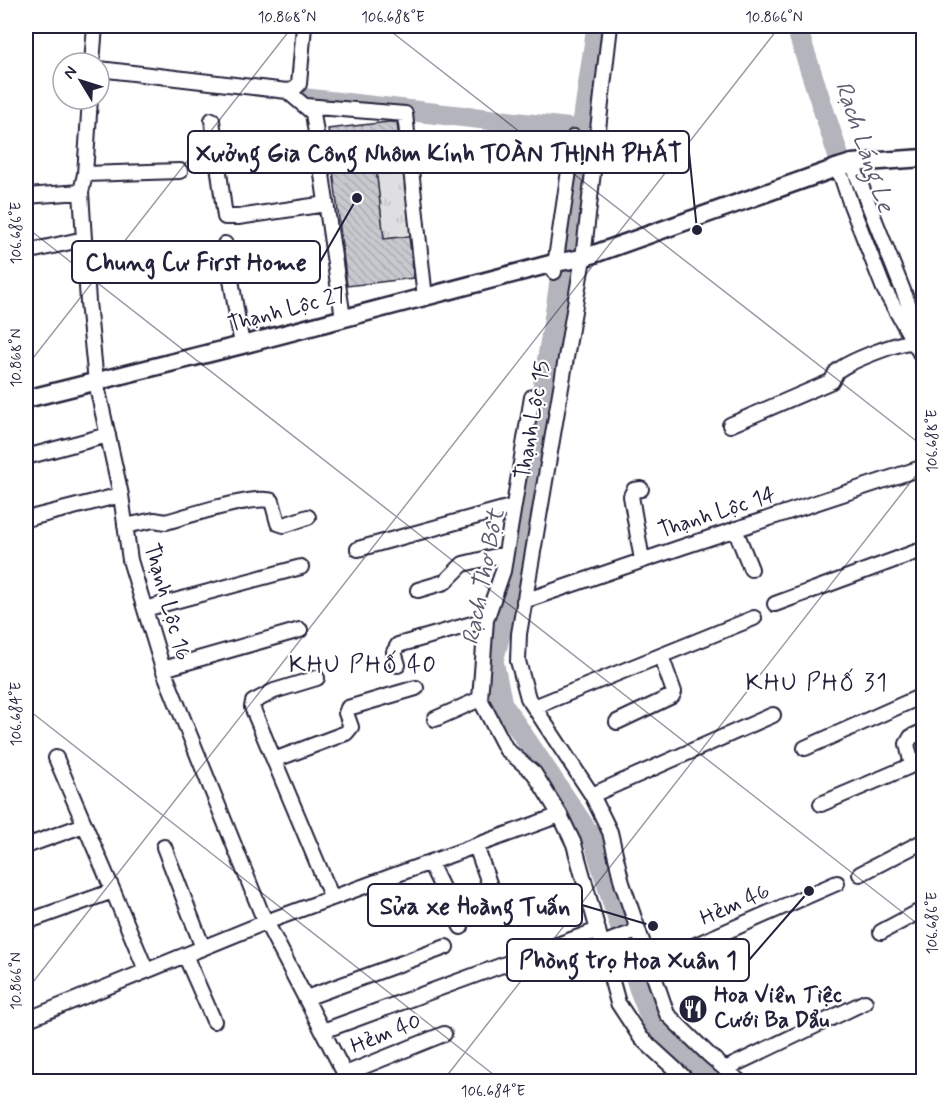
<svg xmlns="http://www.w3.org/2000/svg" width="949" height="1107" font-family="Mynerve,sans-serif">
<style>
.park{fill:url(#park-tufts);stroke:#80808e;stroke-width:1.5}
.lines{fill:none;stroke-linecap:round;stroke-linejoin:round}
.river{stroke:#b4b4bc;stroke-width:21}
.building{fill:url(#building-back-hatch);stroke:#22223b;stroke-width:1.5}
.minor-casing{stroke:#22223b;stroke-width:18}
.tertiary-casing{stroke:#22223b;stroke-width:21}
.minor{stroke:#fff;stroke-width:14}
.tertiary{stroke:#fff;stroke-width:16}
.ticks{fill:none;stroke:#22223b;stroke-width:1.5;stroke-opacity:0.45}
.labels{text-anchor:middle;dominant-baseline:central;stroke-width:4.5;stroke-linejoin:round;paint-order:stroke}
.street-label{font-size:22px;fill:#22223b;stroke:#fff}
.poi-label{font-size:22px;font-weight:bold;fill:#22223b;stroke:#fff;text-anchor:start}
.water-label{font-size:24px;font-style:italic;fill:#5c5c6f;stroke:#fff}
.neighbourhood-label{font-size:24px;letter-spacing:1.5px;fill:#22223b;stroke:#fff}
.leader{fill:none;stroke:#22223b;stroke-width:2}
.callout-dot{fill:#22223b;stroke:#fff;stroke-width:2}
.callout{fill:#fff;stroke:#22223b;stroke-width:2}
.callout-label{font-size:24px;text-anchor:middle;font-weight:bold;fill:#22223b}
.neatline{fill:none;stroke:#22223b;stroke-width:2}
.ticks-label{font-size:15px;text-anchor:middle;fill:#22223b}
</style>
<defs>
<pattern id="park-tufts" width="24" height="20" patternUnits="userSpaceOnUse" patternTransform="scale(1.5)"><rect width="24" height="20" fill="#dfdfe2"/><path d="M3 7l-1-3M5 7V3M7 7l1-3M15 17l-1-3M17 17v-4M19 17l1-3" fill="none" stroke="#bfbfc3"/></pattern>
<pattern id="building-back-hatch" width="6" height="6" patternUnits="userSpaceOnUse" patternTransform="scale(1.5)"><rect width="6" height="6" fill="#c8c8cf"/><path d="M-1 5l2 2M0 0l6 6M5-1l2 2" fill="none" stroke="#acacb3"/></pattern>
</defs>
<rect width="100%" height="100%" fill="#fff"/>
<filter id="ink" filterUnits="userSpaceOnUse"><feTurbulence type="fractalNoise" baseFrequency=".0167" numOctaves="2"/><feDisplacementMap in="SourceGraphic" scale="12" xChannelSelector="R" yChannelSelector="G"/><feConvolveMatrix kernelMatrix="1 2 1 2 8 2 1 2 1" color-interpolation-filters="sRGB"/></filter>
<g filter="url(#ink)">
<path class="park" d="M405,156L413,236L384,239L375,160Z"/>
<g class="lines">
<path class="river" d="M597,26L557,302L507,607L493,661L502,704L594,841L639,988L655,1029L710,1082
M796,26L848,185
M307,99L582,130
M873,247L901,309L924,345"/>
</g>
<path class="building" d="M388,122H397L401,157L375,160L384,239L409,236L414,278L347,286L328,129Z"/>
<g class="lines">
<g class="minor-casing">
<path id="minor" d="M610,26L583,258L519,634L518,661L528,698L592,795L610,832L622,883L667,1014L708,1054L740,1082
M92,63L95,26
M99,69L287,91L313,113L343,318
M287,91L293,90L299,84L304,26
M90,99L85,174L81,192L88,302L96,382L121,495L130,560L163,669L261,912L349,1082
M305,106L405,114L425,298
M212,120L225,217H238L326,204
M852,163L910,308L924,330
M836,167L842,178L851,205L884,289L924,360
M85,174L180,171
M26,196L81,192
M225,244L242,345
M26,252L84,239
M554,272L574,137
M532,397L503,571L486,620L480,699L506,749L534,773L560,815L574,844L618,1003L641,1038L689,1082
M730,425L832,381C834,376 836,371 840,369C853,360 898,342 913,342
M26,457L108,435
M641,489L634,490L631,496L642,560
M26,519L121,495
M125,526L154,520L166,522C187,516 255,494 272,501L278,523L284,525L308,517
M735,529L751,569
M358,549L514,506
M418,590L445,582L463,564L505,554
M524,601L682,547L924,467
M775,604L924,549
M145,609L301,567
M398,665L394,652L398,645L486,620
M163,669L300,630
M534,707L754,618
M435,719L480,699
M617,722L672,696L674,692L661,656
M805,748L924,695
M274,760L252,707L253,702L274,691L317,678
M592,795L773,715
M821,804L908,767L912,765L907,744L911,737L924,731
M26,846L84,825
M476,846L497,906L526,895
M164,847L203,948
M430,863L461,927
M860,874L924,841
M113,891L146,970
M332,898L274,760L346,733L351,727L346,713L348,708L416,688
M26,922L113,891L56,758
M881,932L924,909
M602,944L637,931
M185,955L214,1021
M650,965L837,883
M306,998L446,947
M26,1020L266,922L560,815
M323,1031L598,930
M725,1069L865,1002
M345,1074L444,1034"/>
</g>
<g class="tertiary-casing">
<path id="tertiary" d="M26,399L242,345L554,263L583,258L839,167L852,163L924,158"/>
</g>
<use href="#minor" class="minor"/>
<use href="#tertiary" class="tertiary"/>
</g>
</g>
<path class="ticks" d="M384,26L924,447M26,227L924,929M26,367L293,26M26,708L503,1082M26,991L780,26M442,1082L924,465"/>
<defs>
<g id="restaurant-disc" transform="scale(1.5)"><circle r="9.5" fill="#22223b" stroke="#fff"/><path d="M-5-6h1v4h1v-4h1v4h1v-4h1v5L-1.5 .5V6h-2V.5L-5-1ZM5-6V6H3V1.5H1.5Q1.5-4 5-6Z" fill="#fff"/></g>
</defs>
<g fill-rule="evenodd">
<use href="#restaurant-disc" x="693" y="1009"/>
</g>
<g class="labels">
<g class="street-label">
<text transform="translate(287 310) rotate(-15)">Thạnh Lộc 27</text>
<text transform="translate(533 420) rotate(-80)">Thạnh Lộc 15</text>
<text transform="translate(717 513) rotate(-18)">Thạnh Lộc 14</text>
<text transform="translate(167 602) rotate(74)">Thạnh Lộc 16</text>
<text transform="translate(735 905) rotate(-24)">Hẻm 46</text>
<text transform="translate(386 1034) rotate(-22)">Hẻm 40</text>
</g>
<g class="poi-label">
<text x="714" y="996">Hoa Viên Tiệc<tspan x="714" dy="25">Cưới Ba Dẩu</tspan></text>
</g>
<g class="water-label">
<text transform="translate(864 147) rotate(71)">Rạch Láng Le</text>
<text transform="translate(484 577) rotate(-79)">Rạch Thợ Bột</text>
</g>
<g class="neighbourhood-label">
<text x="363" y="665">KHU PHỐ 40</text>
<text x="817" y="683">KHU PHỐ 31</text>
</g>
</g>
<path class="leader" d="M697 230L689 152M357 198L320 262M653 926L582 905M809 891L749 960"/>
<g class="callout-dot">
<circle cx="697" cy="230" r="6"/>
<circle cx="357" cy="198" r="6"/>
<circle cx="653" cy="926" r="6"/>
<circle cx="809" cy="891" r="6"/>
</g>
<g class="callout">
<rect x="188" y="131" width="501" height="42" rx="6"/>
<rect x="72" y="241" width="248" height="42" rx="6"/>
<rect x="368" y="884" width="214" height="42" rx="6"/>
<rect x="507" y="939" width="242" height="42" rx="6"/>
</g>
<g class="callout-label">
<text x="439" y="161">Xưởng Gia Công Nhôm Kính TOÀN THỊNH PHÁT</text>
<text x="196" y="270">Chung Cư First Home</text>
<text x="475" y="914">Sửa xe Hoàng Tuấn</text>
<text x="628" y="968">Phòng trọ Hoa Xuân 1</text>
</g>
<rect width="949" height="1107" fill="none" stroke="#fff" stroke-width="66"/>
<g transform="translate(81 81) rotate(308)"><circle r="28" fill="#ffffff" stroke="#a7a7b1" stroke-width="1.5"/>
<path d="M0-4.5L10 22L0 15L-10 22Z" fill="#22223b"/>
<text y="-9" font-size="16" font-weight="bold" text-anchor="middle" fill="#22223b">N</text>
</g>
<rect x="33" y="33" width="883" height="1041" class="neatline"/>
<g class="ticks-label">
<text x="287" y="22">10.868°N</text>
<text x="393" y="22">106.688°E</text>
<text x="774" y="22">10.866°N</text>
<text transform="translate(16 233) rotate(-90)" y="5">106.686°E</text>
<text transform="translate(16 358) rotate(-90)" y="5">10.868°N</text>
<text transform="translate(932 441) rotate(-90)" y="5">106.688°E</text>
<text transform="translate(16 714) rotate(-90)" y="5">106.684°E</text>
<text transform="translate(932 923) rotate(-90)" y="5">106.686°E</text>
<text transform="translate(16 981) rotate(-90)" y="5">10.866°N</text>
<text x="493" y="1096">106.684°E</text>
</g>
</svg>
